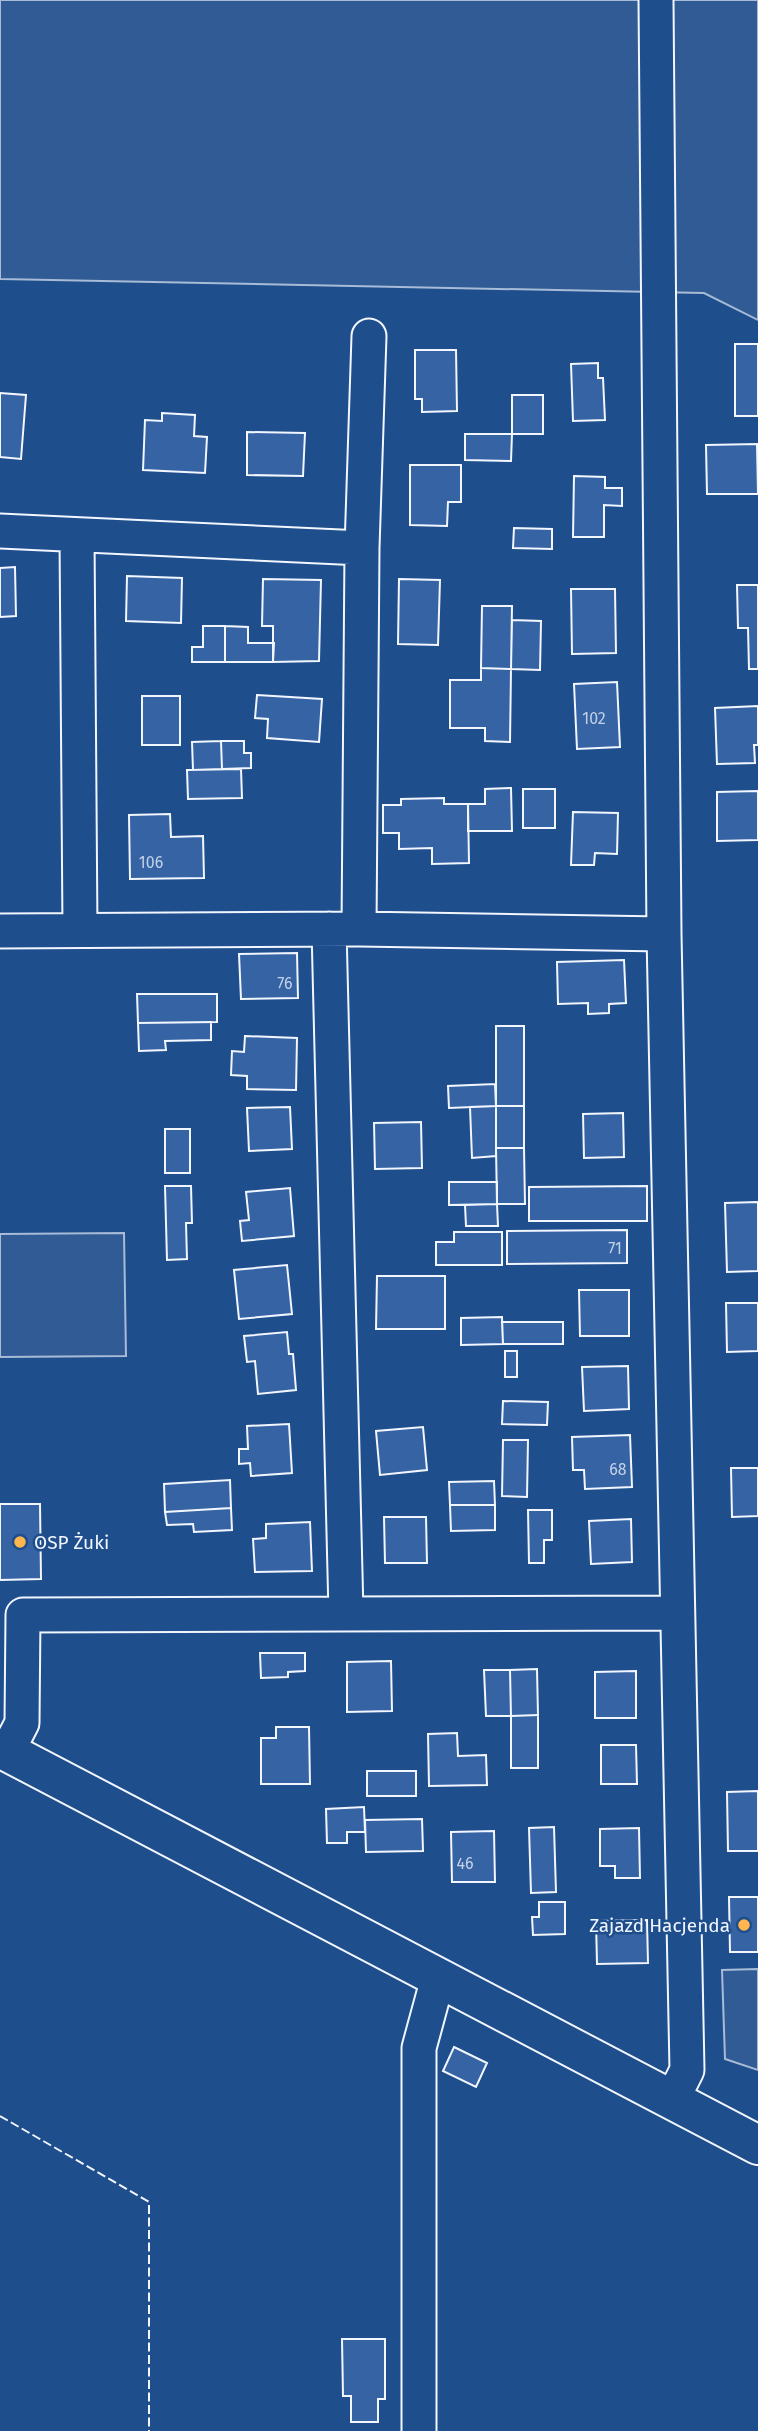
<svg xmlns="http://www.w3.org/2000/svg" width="758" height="2431" font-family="'Fira Sans',sans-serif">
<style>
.built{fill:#305b95;stroke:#a8bbd7;stroke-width:2}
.building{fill:#3563a3;stroke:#f2f6ff;stroke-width:2}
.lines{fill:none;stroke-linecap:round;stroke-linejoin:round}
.minor-casing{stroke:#f2f6ff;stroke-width:37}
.major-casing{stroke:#f2f6ff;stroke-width:42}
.minor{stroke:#1f4e8c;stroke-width:33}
.major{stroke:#1f4e8c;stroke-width:38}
.fence{stroke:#f2f6ff;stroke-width:2;stroke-dasharray:9 3.5;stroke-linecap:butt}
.poi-dot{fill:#ffb74d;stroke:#1f4e8c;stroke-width:2.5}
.labels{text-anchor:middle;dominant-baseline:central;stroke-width:5;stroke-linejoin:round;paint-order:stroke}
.number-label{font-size:16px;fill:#c3d1e8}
.poi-label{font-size:19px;fill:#f2f6ff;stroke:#1f4e8c;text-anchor:start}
</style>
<rect width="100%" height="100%" fill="#1f4e8c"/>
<path class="built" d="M0,0H758V320L704,293L0,279Z
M124,1233L126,1356L0,1357V1234Z
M758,1969V2070L725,2059L722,1970Z"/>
<path class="building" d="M735,344H758V416H735Z
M415,350H456L457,411L422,412V399H415Z
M598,363V378H603L605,420L573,421L571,364Z
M0,393L26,395L21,459L0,457Z
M512,395H543V434H512Z
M162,413L195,415L194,436L207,437L205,473L143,470L145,420L162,421Z
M247,432L305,433L303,476L247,475Z
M465,434H512L511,461L465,460Z
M757,444L758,494H707L706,445Z
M410,465H461V502H448L447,526L410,525Z
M574,476L605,477V488H622V506L604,505V537H573Z
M514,528L552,529V549L513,548Z
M15,567L16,616L0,617V568Z
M127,576L182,578L181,623L126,621Z
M263,579L321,580L319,661L273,662V626H262Z
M399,579L440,580L438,645L398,644Z
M737,585H758V669H749L748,628H738Z
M571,589H615L616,653L572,654Z
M482,606H512L511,669L481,668Z
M512,620L541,621L540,670L511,669Z
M203,626H225V662H192V647H203Z
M225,626L248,627V643H274L273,662H225Z
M481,668L511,669L510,742L485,741V728H450V680H481Z
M617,682L620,747L577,749L574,684Z
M257,695L322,699L319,742L267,738L268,719L255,718Z
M142,696H180V745H142Z
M758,706V745H754L755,763L717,764L715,708Z
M221,741L222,769L193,770L192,742Z
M221,741H244V753H251V768L222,769Z
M241,769L242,798L188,799L187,770Z
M511,788L512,831H468V804H485V789Z
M523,789H555V828H523Z
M758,791V840L717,841V792Z
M444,798V804H468L469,863L432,864V848L399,849V833H383V805H401V799Z
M573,812L618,813L617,854L595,853L594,865H571Z
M170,814L171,837L203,836L204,878L130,879L129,815Z
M297,953L298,998L241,999L239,954Z
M624,960L626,1003L609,1004V1013L588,1014V1003L558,1004L557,962Z
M137,994H217V1022L138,1023Z
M211,1022V1040L165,1041L166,1050L139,1051L138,1023Z
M496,1026H524V1106H496Z
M245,1036L297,1038L296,1090L247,1089V1076L231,1075L232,1051L244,1052Z
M495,1084L496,1106L449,1108L448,1086Z
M496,1106V1156L472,1158L470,1107Z
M496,1106H524V1148H496Z
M290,1107L292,1149L249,1151L247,1108Z
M623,1113L624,1157L584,1158L583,1114Z
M421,1122L422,1168L375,1169L374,1123Z
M165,1129H190V1173H165Z
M496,1148H524L525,1204H497Z
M449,1182H497V1204L449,1205Z
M165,1186H191L192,1223H186L187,1259L167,1260Z
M647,1186V1221H529V1187Z
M290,1188L294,1236L242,1241L240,1221L249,1220L246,1192Z
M758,1202V1271L727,1272L725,1203Z
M497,1204L498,1226H466L465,1205Z
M627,1230V1263L507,1264V1231Z
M454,1232H502V1265H436V1242H454Z
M287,1265L292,1314L239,1319L234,1270Z
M377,1276H445V1329H376Z
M579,1290H629V1336H580Z
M726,1303H758V1351L727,1352Z
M502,1317L503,1344L461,1345V1318Z
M502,1322H563V1344H503Z
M287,1332L289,1354H293L296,1390L258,1394L255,1361L247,1362L244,1336Z
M505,1351H517V1377H505Z
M628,1366L629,1409L584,1411L582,1367Z
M503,1401L548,1402L547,1425L502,1424Z
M289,1424L292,1473L251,1476L250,1463L239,1464V1449H248L247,1426Z
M423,1427L427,1470L380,1475L376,1431Z
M630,1435L632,1487L585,1489L584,1470H573L572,1437Z
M503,1440H528L527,1497L502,1496Z
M731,1468H758V1516L732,1517Z
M230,1480L231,1508L165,1512L164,1484Z
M494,1481L495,1505H450L449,1482Z
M0,1504H40L41,1579L0,1580Z
M450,1505H495V1530L451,1531Z
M231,1508L232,1530L194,1532L193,1524L167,1525L165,1512Z
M528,1510H552V1540H544V1563H529Z
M384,1517H426L427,1563H385Z
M631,1519L632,1562L591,1564L589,1521Z
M310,1522L312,1571L255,1572L253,1539L266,1538V1524Z
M260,1653H305V1671L288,1672V1677L261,1678Z
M391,1661L392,1711L347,1712V1662Z
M537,1669L538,1715L511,1716L510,1670Z
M484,1670H510L511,1716H486Z
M636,1671V1718H595V1672Z
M538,1715V1768H511V1716Z
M276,1727H309L310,1784H261V1738H276Z
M457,1733L458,1756L486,1755L487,1785L429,1786L428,1734Z
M601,1745H636L637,1784H601Z
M367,1771H416V1796H367Z
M758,1791V1851H728L727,1792Z
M364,1807L365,1832H347V1843H327L326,1809Z
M422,1819L423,1851L366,1852L365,1820Z
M554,1827L556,1892L531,1893L529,1828Z
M639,1828L640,1878H615V1866H600V1829Z
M494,1831L495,1882H452L451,1832Z
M729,1897H758V1952H730Z
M539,1902H565V1934L533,1935L532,1917H539Z
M647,1920L648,1963L597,1964L596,1921Z
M454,2047L487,2063L476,2087L443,2071Z
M342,2339H385V2399H378V2422H351V2396H343Z"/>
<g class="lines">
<g class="minor-casing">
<path id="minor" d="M656,0L664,934L687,2070L672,2100
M0,531L362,548L359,929
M77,536L80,930
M362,548L369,336
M329,929L346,1613
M0,931L359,929L664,934
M7,1752L22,1723L23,1615L677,1613
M419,2431V2048L438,1978"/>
</g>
<g class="major-casing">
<path id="major" d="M0,1748L758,2145"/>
</g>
<use href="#minor" class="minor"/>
<use href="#major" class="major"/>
<path class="fence" d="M0,2116L149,2202V2431"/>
</g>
<g class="poi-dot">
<circle cx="20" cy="1542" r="7"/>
<circle cx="744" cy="1925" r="7"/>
</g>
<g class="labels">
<g class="number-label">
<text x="594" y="718">102</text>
<text x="151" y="862">106</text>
<text x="285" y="983">76</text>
<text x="615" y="1248">71</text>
<text x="618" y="1469">68</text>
<text x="465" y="1863">46</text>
</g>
<g class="poi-label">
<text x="34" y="1542">OSP Żuki</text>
<text x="730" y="1925" text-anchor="end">Zajazd Hacjenda</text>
</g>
</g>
</svg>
